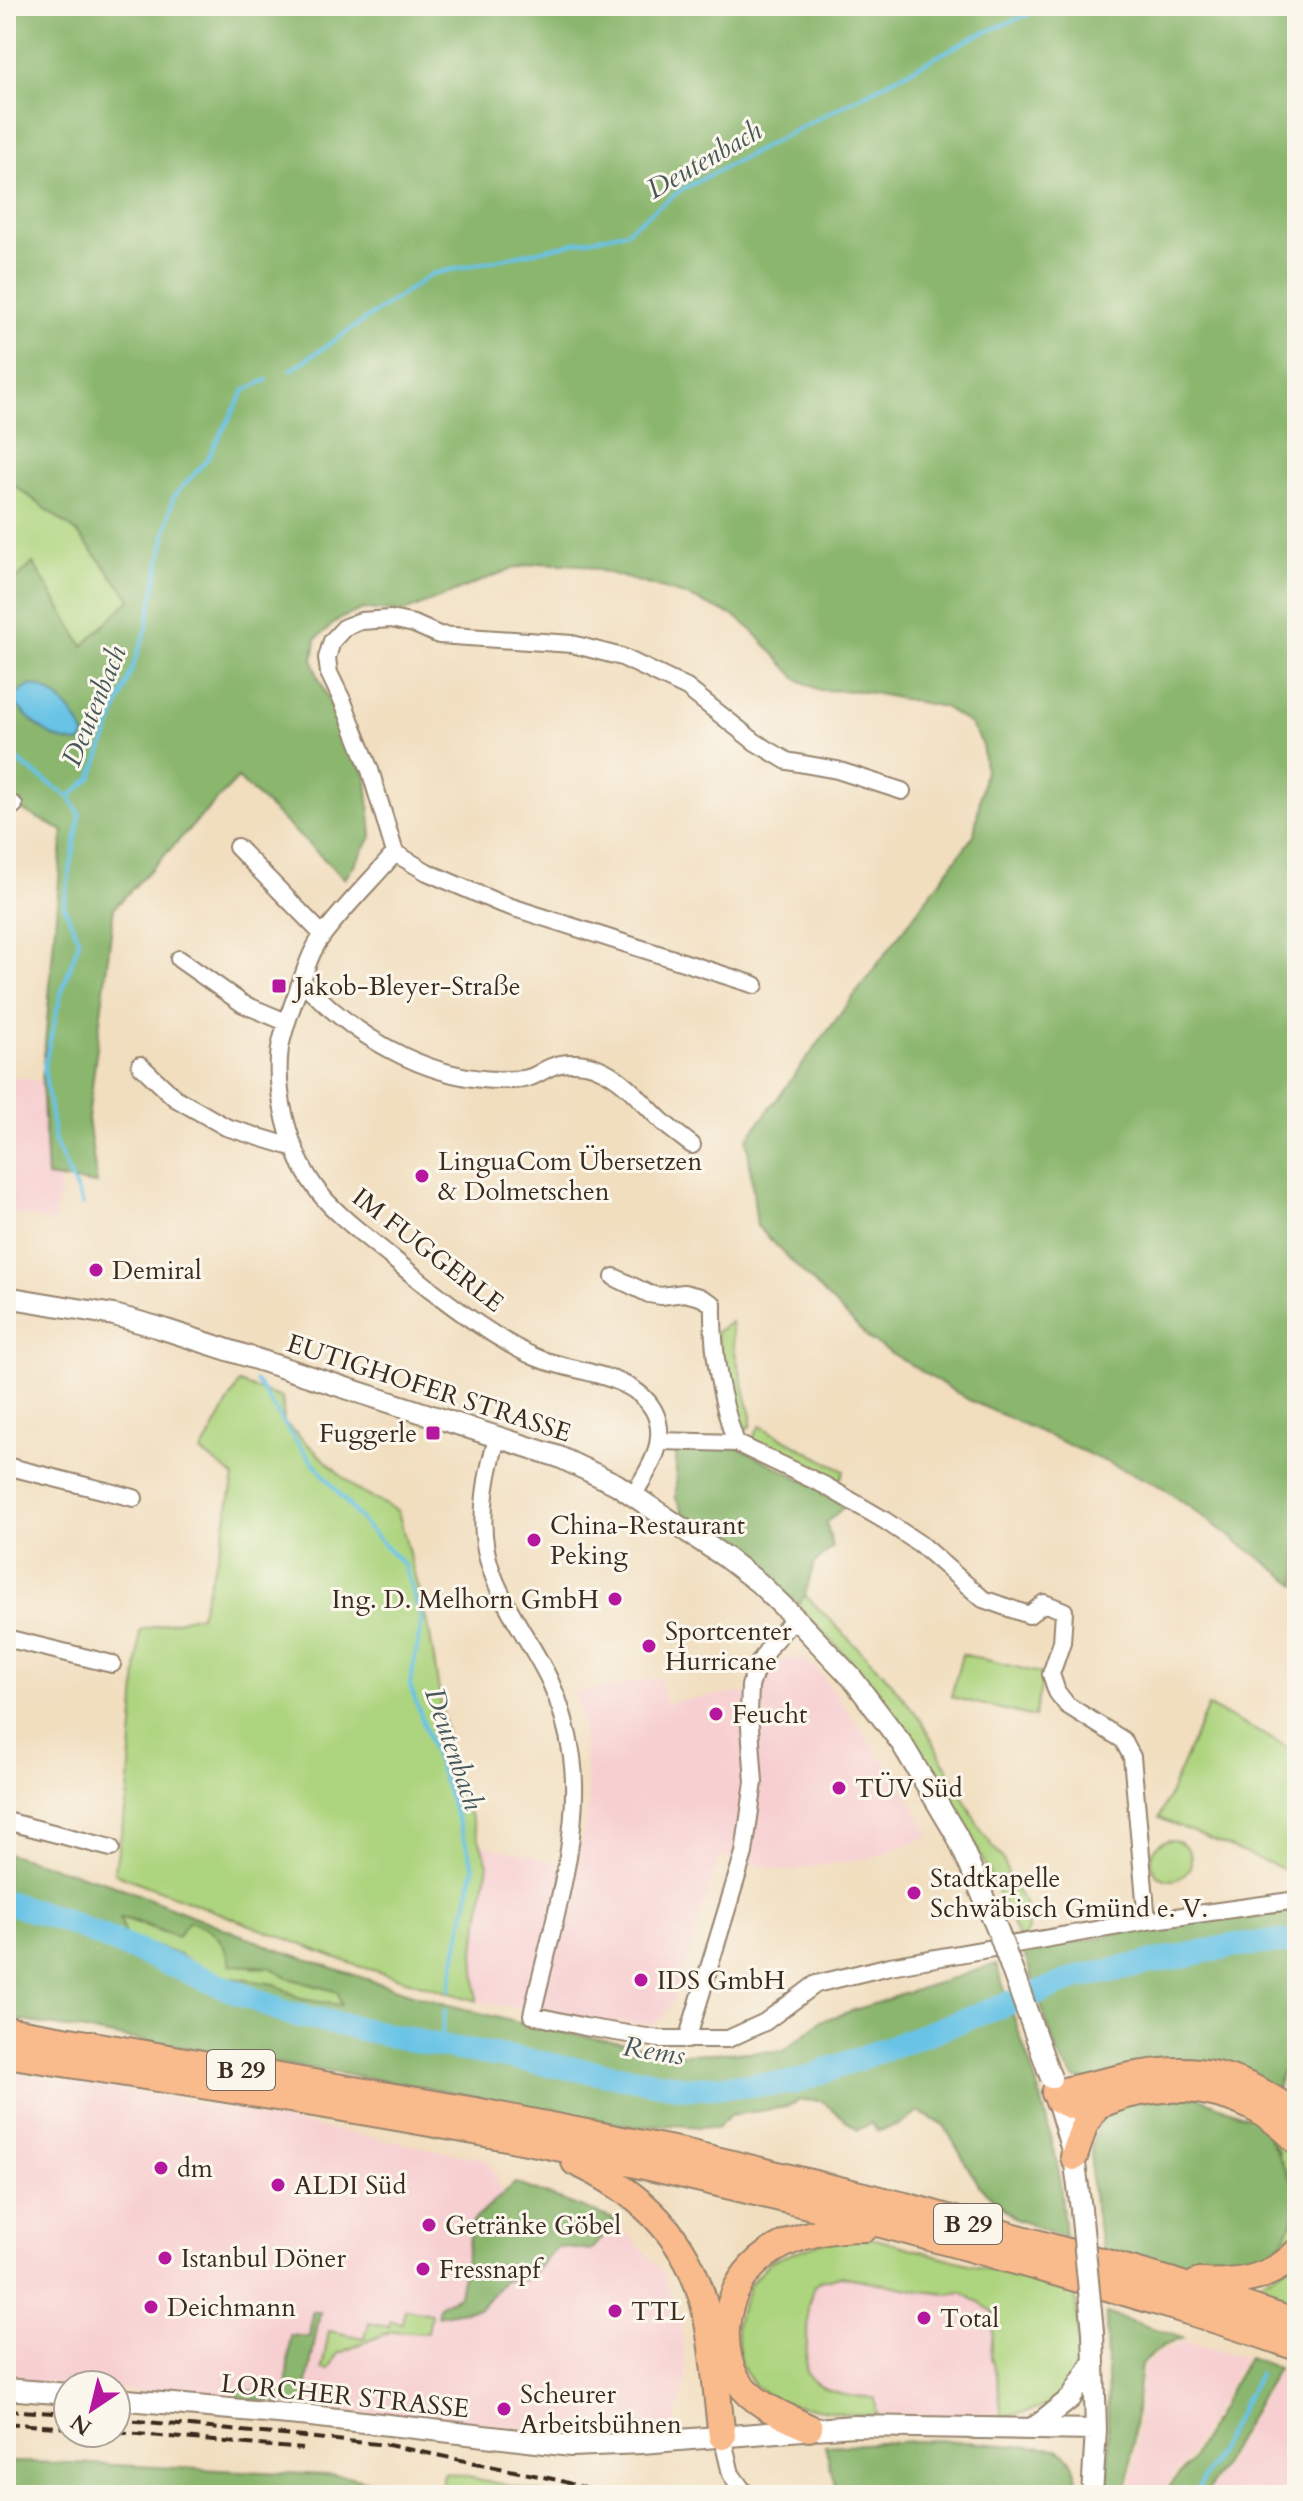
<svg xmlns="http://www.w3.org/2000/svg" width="1303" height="2501" font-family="Cardo,serif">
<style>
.built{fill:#f7cfd1}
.green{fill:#add47e;stroke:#747f4e;stroke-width:2}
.forest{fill:#8ab66d;stroke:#627046;stroke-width:2;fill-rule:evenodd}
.water{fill:#68c3e6;stroke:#527682;stroke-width:2}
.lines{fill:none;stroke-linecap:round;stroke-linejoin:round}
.stream{stroke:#68c3e6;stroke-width:4}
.river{stroke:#68c3e6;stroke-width:24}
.minor-casing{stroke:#96846e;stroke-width:20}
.tertiary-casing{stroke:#96846e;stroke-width:24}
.trunk-casing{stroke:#96846e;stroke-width:30}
.minor{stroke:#fff;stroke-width:16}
.tertiary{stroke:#fff;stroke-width:20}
.trunk{stroke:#fabb8c;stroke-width:26}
.rail{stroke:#3b2a1e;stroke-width:4;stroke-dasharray:12 6;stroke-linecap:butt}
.tertiary-bridge-casing{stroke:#96846e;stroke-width:24;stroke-linecap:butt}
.tertiary-bridge{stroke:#fff;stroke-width:20}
.poi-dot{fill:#b5179e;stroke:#fbf7ec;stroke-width:3}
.labels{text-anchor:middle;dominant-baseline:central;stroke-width:6;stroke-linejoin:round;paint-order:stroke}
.shield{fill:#fbf7ec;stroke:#75685c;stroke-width:2}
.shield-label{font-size:24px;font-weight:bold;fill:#3b2a1e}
.poi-label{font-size:26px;fill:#3b2a1e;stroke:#fbf7ec;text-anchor:start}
.street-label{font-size:26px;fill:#3b2a1e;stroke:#fbf7ec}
.water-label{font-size:28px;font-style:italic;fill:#48585a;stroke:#fbf7ec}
</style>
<rect width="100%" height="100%" fill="#fbf7ec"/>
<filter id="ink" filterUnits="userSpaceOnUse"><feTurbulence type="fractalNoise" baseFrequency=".0125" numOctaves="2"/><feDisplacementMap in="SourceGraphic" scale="16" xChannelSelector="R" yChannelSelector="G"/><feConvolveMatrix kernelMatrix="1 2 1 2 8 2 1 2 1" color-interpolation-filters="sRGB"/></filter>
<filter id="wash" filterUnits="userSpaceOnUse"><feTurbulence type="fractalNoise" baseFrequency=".006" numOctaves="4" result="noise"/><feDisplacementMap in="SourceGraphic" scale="32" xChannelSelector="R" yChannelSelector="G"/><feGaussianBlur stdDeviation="1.8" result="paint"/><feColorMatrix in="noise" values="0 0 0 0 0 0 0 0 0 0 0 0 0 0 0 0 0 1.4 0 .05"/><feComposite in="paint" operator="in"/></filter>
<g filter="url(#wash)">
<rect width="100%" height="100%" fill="#f1debf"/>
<path class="built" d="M6,1076L42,1081L47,1176L61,1179L54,1223L6,1211Z
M785,1658H802L818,1670L905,1790L930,1836L870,1858L786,1871L720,1856L676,1994L664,2016L652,2025L577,2019L477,2001L474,1953L488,1864L480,1844L575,1867L589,1804L582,1722L574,1693L660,1678L666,1703L724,1694L761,1693L769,1670Z
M6,2071L127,2090L488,2160L501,2190L580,2209L626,2232L662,2271L680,2317L686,2380L674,2425L593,2434L558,2429L469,2424L116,2389V2385L6,2382Z
M841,2276L948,2294L961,2292L994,2312L991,2357L998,2383L1002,2417L948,2419L877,2416L875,2398L854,2397L817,2386L811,2381L806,2372L810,2294L820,2281Z
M1185,2342L1297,2372V2495H1208L1278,2371L1244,2359L1186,2461L1157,2495H1131L1144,2366L1165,2349Z"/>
<path class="green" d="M6,479L77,532L131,599L83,646L33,563L6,590Z
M731,1322L734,1348L751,1416V1426L738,1433L716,1332Z
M239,1383L282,1398L284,1422L357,1490L398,1511L430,1635L450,1760L488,1864L474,1953L477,2001L355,1965L114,1873L128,1795L140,1630L200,1615L223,1536L234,1476L201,1452Z
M760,1426L844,1471L836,1488L750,1443Z
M805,1595L884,1674L921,1720L982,1832L1003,1859L1011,1883L1025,1902L1028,1931L1020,1942C993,1878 961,1814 924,1756C888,1700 842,1651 797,1605Z
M962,1654L1044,1674L1034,1717L951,1697Z
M1208,1706L1297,1752V1875L1159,1818Z
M1151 1860a20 20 0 1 1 40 0a20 20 0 1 1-40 0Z
M120,1917L177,1937L189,1921L209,1928L253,1968L270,1967L288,1978L339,1992L341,2006L301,1999L275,1984L217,1976L179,1955L125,1936Z
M1269,2125L1297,2156V2240L1284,2257L1208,2278L1279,2153L1267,2133Z
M832,2239H876L1075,2293C1078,2325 1087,2378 1056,2400C1040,2411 1021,2413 1002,2417L998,2383L991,2357L994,2312L961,2292L948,2294L921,2291L841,2276L820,2281L814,2286L808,2305L806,2372C819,2394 852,2397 875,2398L877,2416L842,2414L777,2401L756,2387L740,2364L736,2322L750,2284L770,2261Z
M1297,2260V2311L1242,2293Z
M405,2309L431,2314L428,2333L392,2331L337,2354L329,2370L322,2369L329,2331L365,2338L369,2323L389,2327L390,2321L402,2323Z
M444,2472L553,2495H480L442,2485Z"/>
<path class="forest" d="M6,6H1297V1585L1162,1487L969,1400L870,1340L757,1226L747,1139L974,835L985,769L982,743L970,724L944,707L862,691L819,690L797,679L754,632L736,617L688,596L581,565L540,563L511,569L404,612L363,609L339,619L316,639L313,660L318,677L367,779L372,836L345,879L238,778L114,908L88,1119L97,1184L47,1177L42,1081L63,831L6,802V590L33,563L83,646L131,599L77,532L6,479Z
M713,1444L740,1448L848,1503L826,1523L833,1547L814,1564L805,1595L797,1605L761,1570L684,1515L676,1498V1451Z
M6,1853L112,1884L279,1950L430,2000L538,2028L683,2054L784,2051L821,2021L996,1964L1041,2098L1059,2173L1065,2237L1015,2219L978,2185L944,2125L919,2112L899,2125L878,2131L871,2123L858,2130L822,2101L800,2100L787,2107L730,2115L717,2128L674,2125L634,2127L446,2091L6,2018ZM120,1918L135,1921L177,1937L189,1921C217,1931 222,1938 231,1965L270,1967L288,1978L338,1992L341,2005L301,1999L275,1984L217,1976L179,1955L125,1936Z
M1297,1907V2071L1281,2073L1276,2095L1075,2079L1058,2056L1024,1953L1162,1924Z
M1194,2096L1269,2125L1267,2134L1294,2185L1295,2215L1283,2241L1259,2262L1208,2278L1102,2250C1097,2213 1072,2124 1120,2105C1132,2099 1178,2098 1194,2096Z
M515,2183L616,2220L591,2250L558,2246L526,2280H504L480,2308L437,2316L439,2306L459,2295L473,2221Z
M312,2312H320L303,2405L236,2398L237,2390L286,2393L290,2335L309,2337Z
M1106,2313L1183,2338L1163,2346L1141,2364L1127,2495H1109Z
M1248,2357L1277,2368L1205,2495H1162L1190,2462Z
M937,2440L1057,2449C1077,2459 1078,2473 1076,2495H865L835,2485L825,2446Z
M6,2462L72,2463L347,2476L429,2495H6Z"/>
<path class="water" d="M33,685C56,690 77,715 85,737L79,743C53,742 35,725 17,706L16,697L22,689Z"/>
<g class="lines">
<path class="stream" d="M291,370L432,274L625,232L681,190L976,36L1049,6
M6,753L69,797
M83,1205L55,1142L44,1067L61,994L79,941L64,905L80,815L69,797L92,777L146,631L173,497L206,461L245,390L267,380
M256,1381L295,1440L365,1525L404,1565L422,1621L410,1685L474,1867L449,1990
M440,2046L445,2010
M1195,2495L1259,2374"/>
<path class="river" d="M6,1902L60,1919L287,2013L440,2046L689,2088L793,2083L1080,1977L1236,1945L1297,1941"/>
</g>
</g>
<g filter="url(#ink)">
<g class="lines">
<g class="minor-casing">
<path id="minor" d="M6,806L14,805
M237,847L323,935
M395,853L427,872L499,903L755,985
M179,959L243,1004L286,1022
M302,981C357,1040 440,1088 523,1079C534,1078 541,1071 551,1067C564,1061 585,1062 598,1068C625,1079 643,1104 664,1123C673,1131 683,1138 692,1145
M140,1065L175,1098L226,1127L295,1148
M614,1277L649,1294L661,1296L684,1293L700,1297L713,1304C712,1352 720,1397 736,1443
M498,1436C487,1470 479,1515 486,1550C494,1596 531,1640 550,1681C561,1705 568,1731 572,1757C583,1835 549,1937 532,2015L585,2027L659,2039H728L765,2022L816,1984L890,1966L1147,1921L1297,1900
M660,1441L736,1443L824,1485L884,1520L920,1544L983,1599L1029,1615L1044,1603L1064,1611L1062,1642L1051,1674L1057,1692L1067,1705L1123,1740L1132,1757L1147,1921
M6,1466L134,1498
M633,1495C649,1470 669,1441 654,1411C633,1372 572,1373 535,1357C490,1337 429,1289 391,1257C367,1237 333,1213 315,1187C289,1151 274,1092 280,1048C284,1026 293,1005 300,984C307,967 311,950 323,935C344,907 372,880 395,853L370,770L343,702L329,673L327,658L332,641L345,627L361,621L391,619L414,624L439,635L572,644L622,657L687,688L755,742L787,761L837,770L902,791
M6,1638L112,1664
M6,1821L111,1848
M687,2040L744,1853L754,1782L749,1713L750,1686L757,1666L771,1644L795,1618
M722,2436L731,2474L746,2495"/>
</g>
<g class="tertiary-casing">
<path id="tertiary" d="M6,1297L114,1315L157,1327L559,1457L616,1484L725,1557L759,1583L795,1618L852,1678L902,1744L957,1836L998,1931
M1055,2093L1074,2157L1081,2209
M6,2389L68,2394
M116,2399L311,2416L571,2446L642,2443L853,2426L1096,2430
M1033,2428L1071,2398L1094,2361
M1092,2495L1096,2430L1093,2332"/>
</g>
<g class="trunk-casing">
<path id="trunk" d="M6,2030L475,2111L683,2152L905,2206L1170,2281L1297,2323
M6,2054C181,2082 357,2108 532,2142C697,2175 861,2217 1023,2263C1115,2289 1207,2315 1297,2347
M1055,2093C1154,2071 1208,2049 1297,2115
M1058,2099C1085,2117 1100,2102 1127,2095C1190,2079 1253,2094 1297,2141
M1074,2157L1084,2126L1097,2105
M575,2162C639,2191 688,2237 705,2308C715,2349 716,2393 722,2436
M1198,2282C1234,2284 1271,2280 1297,2252
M809,2428C785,2416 754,2405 738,2381C728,2367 725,2345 726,2328C733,2253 799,2228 865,2228"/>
</g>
<use href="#minor" class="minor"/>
<use href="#tertiary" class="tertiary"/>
<use href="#trunk" class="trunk"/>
<path class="rail" d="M6,2410L68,2414
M116,2419L388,2445L558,2480L607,2495
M6,2423L68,2428
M116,2432L303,2449"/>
<g class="tertiary-bridge-casing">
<path id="tertiary-bridge" d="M998,1931L1051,2078
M1081,2209L1093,2332"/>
</g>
<use href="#tertiary-bridge" class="tertiary-bridge"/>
</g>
</g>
<g class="poi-dot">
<rect x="271" y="978" width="16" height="16" rx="4"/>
<circle cx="422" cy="1176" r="8"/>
<circle cx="96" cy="1270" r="8"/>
<rect x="425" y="1425" width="16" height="16" rx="4"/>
<circle cx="534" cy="1540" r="8"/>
<circle cx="615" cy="1599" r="8"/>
<circle cx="649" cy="1646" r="8"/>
<circle cx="716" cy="1714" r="8"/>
<circle cx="839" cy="1788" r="8"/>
<circle cx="914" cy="1893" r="8"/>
<circle cx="641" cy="1980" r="8"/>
<circle cx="161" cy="2168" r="8"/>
<circle cx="278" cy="2185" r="8"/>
<circle cx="429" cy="2225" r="8"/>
<circle cx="165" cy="2258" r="8"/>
<circle cx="423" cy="2269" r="8"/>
<circle cx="151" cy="2307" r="8"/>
<circle cx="615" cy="2311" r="8"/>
<circle cx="924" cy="2318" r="8"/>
<circle cx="504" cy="2409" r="8"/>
</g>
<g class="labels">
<g class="shield">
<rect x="207" y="2050" width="68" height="40" rx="6"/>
<rect x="934" y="2204" width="68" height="40" rx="6"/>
</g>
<g class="shield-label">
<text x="241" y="2070">B 29</text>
<text x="968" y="2224">B 29</text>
</g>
<g class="poi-label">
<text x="295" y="986">Jakob-Bleyer-Straße</text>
<text x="438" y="1161">LinguaCom Übersetzen<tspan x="438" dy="30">&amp; Dolmetschen</tspan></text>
<text x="112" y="1270">Demiral</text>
<text x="417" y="1433" text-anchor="end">Fuggerle</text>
<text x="550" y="1525">China-Restaurant<tspan x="550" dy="30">Peking</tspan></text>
<text x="599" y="1599" text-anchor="end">Ing. D. Melhorn GmbH</text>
<text x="665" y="1631">Sportcenter<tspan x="665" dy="30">Hurricane</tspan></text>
<text x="732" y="1714">Feucht</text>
<text x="855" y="1788">TÜV Süd</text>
<text x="930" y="1878">Stadtkapelle<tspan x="930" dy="30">Schwäbisch Gmünd e. V.</tspan></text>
<text x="657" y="1980">IDS GmbH</text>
<text x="177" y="2168">dm</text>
<text x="294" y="2185">ALDI Süd</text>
<text x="445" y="2225">Getränke Göbel</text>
<text x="181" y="2258">Istanbul Döner</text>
<text x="439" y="2269">Fressnapf</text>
<text x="167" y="2307">Deichmann</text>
<text x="631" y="2311">TTL</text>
<text x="940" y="2318">Total</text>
<text x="520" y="2394">Scheurer<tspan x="520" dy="30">Arbeitsbühnen</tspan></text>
</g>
<g class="street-label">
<text transform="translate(428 1250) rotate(38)">IM FUGGERLE</text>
<text transform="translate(429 1388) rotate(18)">EUTIGHOFER STRASSE</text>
<text transform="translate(345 2396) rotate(6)">LORCHER STRASSE</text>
</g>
<g class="water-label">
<text transform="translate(704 160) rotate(-30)">Deutenbach</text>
<text transform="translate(94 706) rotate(-68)">Deutenbach</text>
<text transform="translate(454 1749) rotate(71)">Deutenbach</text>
<text transform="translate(654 2051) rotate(9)">Rems</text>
</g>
</g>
<rect width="1303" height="2501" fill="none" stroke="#fbf7ec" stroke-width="32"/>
<g transform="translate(92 2409) rotate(215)"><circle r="38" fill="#fbf7ec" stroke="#aea59a" stroke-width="2"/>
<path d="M0-6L14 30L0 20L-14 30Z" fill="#b5179e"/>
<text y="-12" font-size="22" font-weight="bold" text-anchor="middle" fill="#3b2a1e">N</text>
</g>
</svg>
